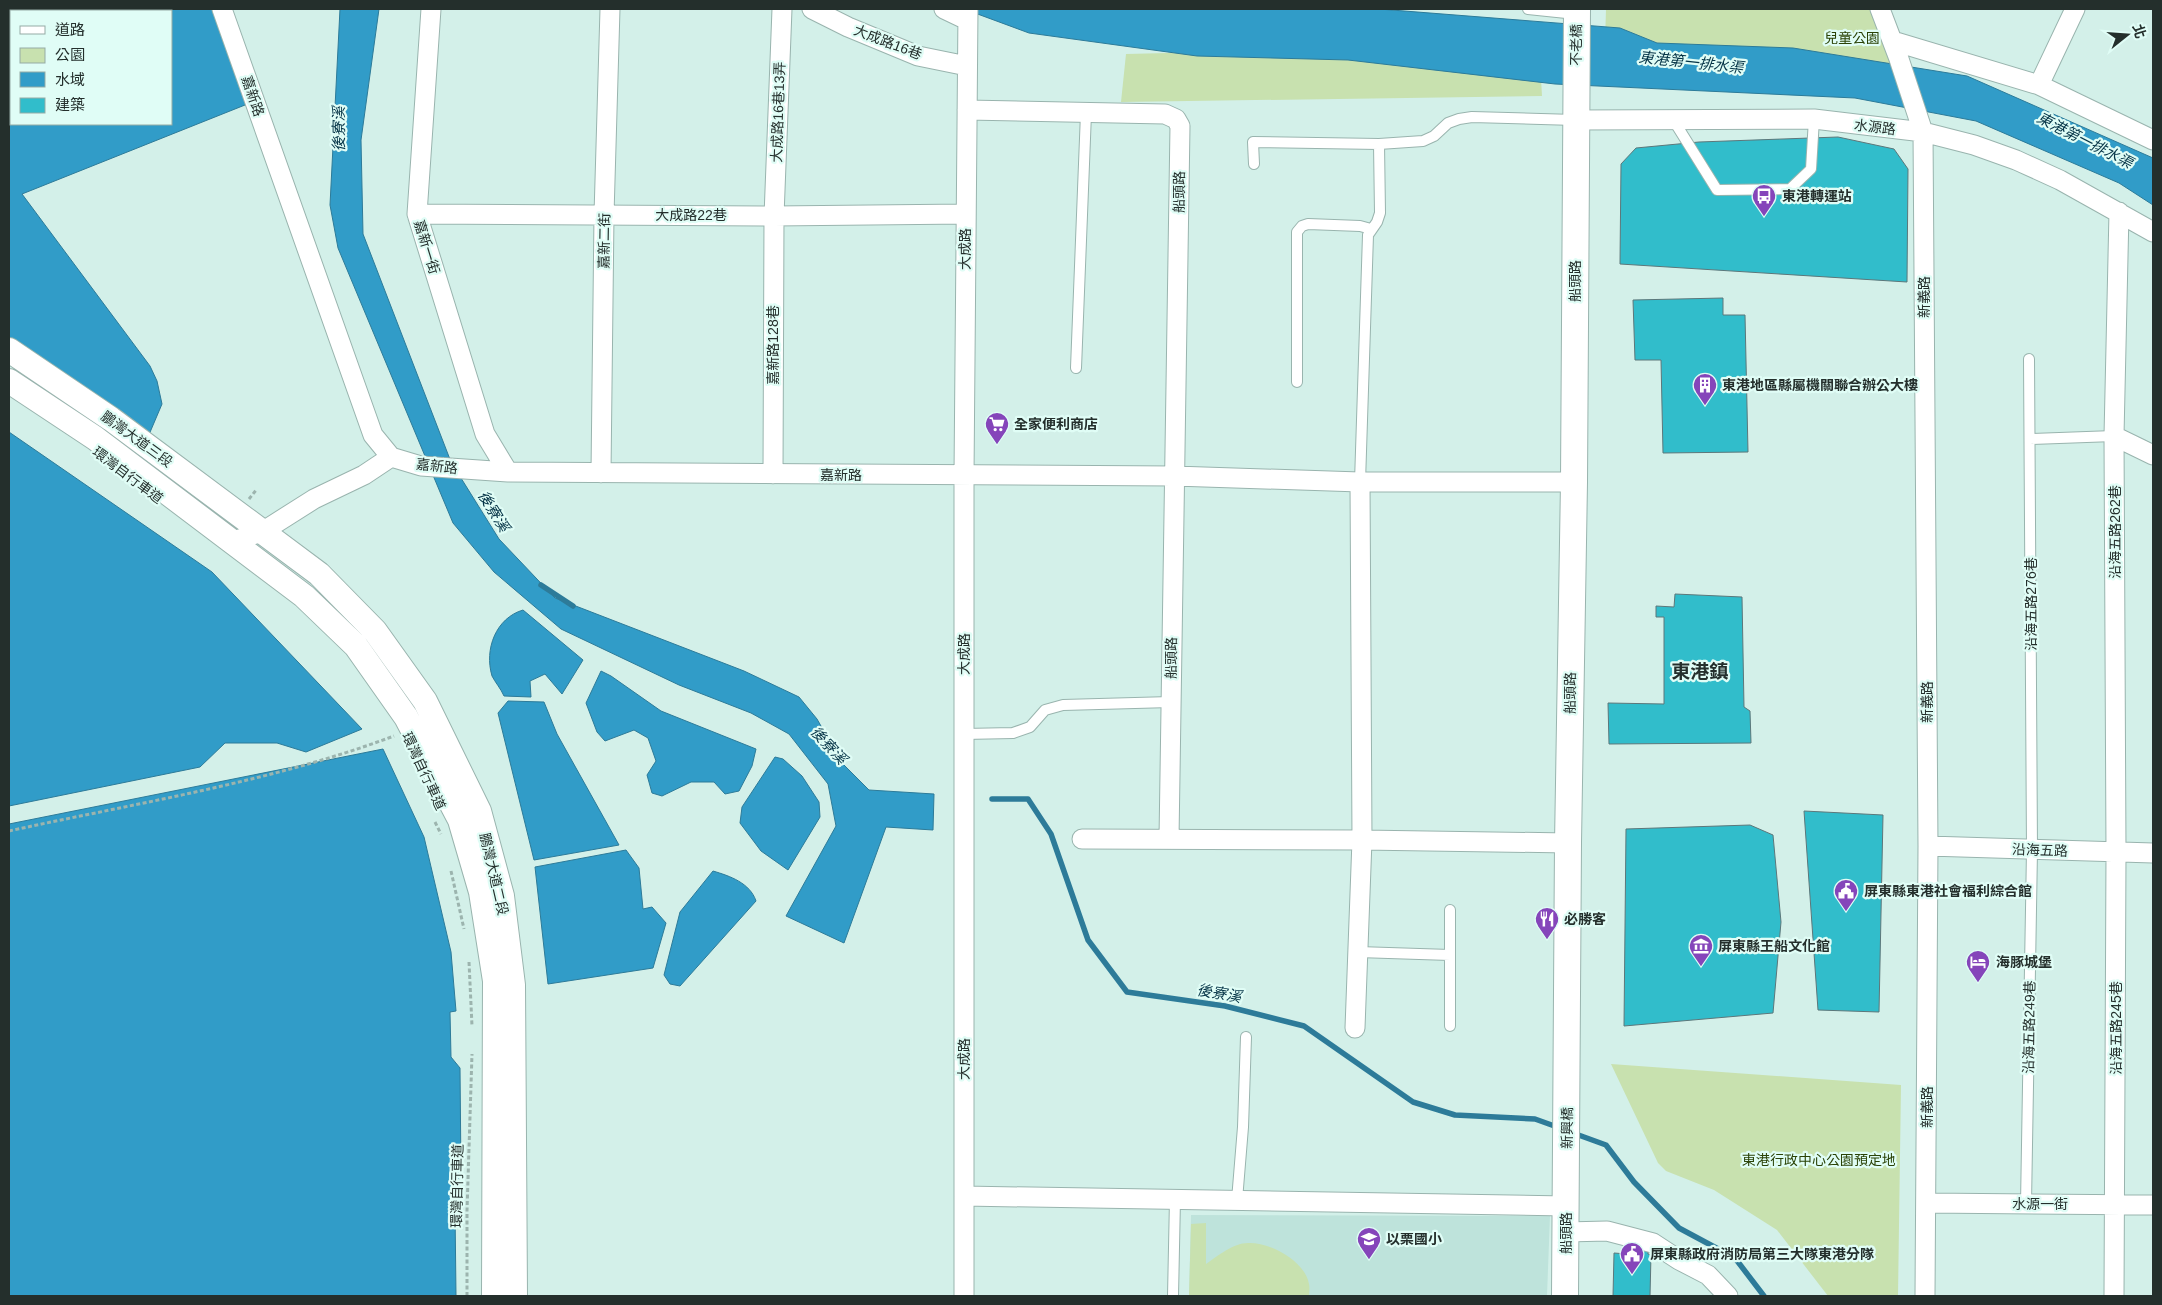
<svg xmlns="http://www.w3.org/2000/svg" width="2162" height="1305" font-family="Arial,'Noto Sans TC',sans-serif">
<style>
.built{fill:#bee3db}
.green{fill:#c8e1af}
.water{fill:#319cc8;stroke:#2d7b99;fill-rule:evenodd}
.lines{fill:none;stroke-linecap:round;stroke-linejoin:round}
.stream{stroke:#2d7b99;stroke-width:5.5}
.building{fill:#31bdcb;stroke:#5c777a}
.service-casing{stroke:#99b4ae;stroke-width:12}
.minor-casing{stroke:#99b4ae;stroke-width:21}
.tertiary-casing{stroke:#99b4ae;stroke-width:26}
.secondary-casing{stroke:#99b4ae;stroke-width:28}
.path{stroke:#9cb4ae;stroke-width:3;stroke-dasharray:4 2.5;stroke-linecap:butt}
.service{stroke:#fff;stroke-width:10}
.minor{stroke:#fff;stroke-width:19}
.tertiary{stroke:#fff;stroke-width:24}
.secondary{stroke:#fff;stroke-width:26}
.labels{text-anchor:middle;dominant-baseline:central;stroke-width:4.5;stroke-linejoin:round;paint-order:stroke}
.park-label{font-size:14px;fill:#2a4206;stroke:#e0fdf6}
.street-label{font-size:14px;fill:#242f2c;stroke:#e0fdf6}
.poi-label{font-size:14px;font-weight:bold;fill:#242f2c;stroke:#e0fdf6;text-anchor:start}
.water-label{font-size:15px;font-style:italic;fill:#043346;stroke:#e0fdf6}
.district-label{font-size:19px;font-weight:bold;fill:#242f2c;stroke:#e0fdf6}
</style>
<rect width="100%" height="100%" fill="#d3f0e9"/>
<path class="built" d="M1191,1215L1550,1216L1547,1296H1189Z"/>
<path class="green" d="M1606,9H1873L1899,74L1605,43Z
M1208,52L1368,54L1541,78L1542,96L1121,102L1126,54Z
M1611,1064L1901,1085L1898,1296H1828L1777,1230L1714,1190L1666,1171L1658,1163Z
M1206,1223V1264C1218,1256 1233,1243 1248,1243C1270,1242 1305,1261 1309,1284C1310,1288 1309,1293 1309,1296H1189L1191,1224Z"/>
<path class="water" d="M9,9H222L255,101L22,194L150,366L157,381L162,404L145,444L9,352ZM11,11H171V124H11Z
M340,9H379L361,140L363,234L451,462L499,539L555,598L744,671L799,697L817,719L842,763L869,790L934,794L933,830L886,827L844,943L786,916L836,826L828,784L789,734L751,713L679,685L561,629L494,572L453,523L338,248L330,205Z
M964,9H1379L1620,28L1657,43L1793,48L1967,76L2153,158V205L2119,183L1976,121L1855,98L1555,84L1348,60L1197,56L1029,33Z
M9,432L212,572L362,729L306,752L277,743H225L200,767L9,806Z
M523,610L583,660L562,694L545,674L530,681L531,697L504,696C501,689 495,682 492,676C484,649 496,618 523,610Z
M601,671L611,676L661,711L756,749L752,766L739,791L725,794L714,782H691L662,796L652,793L647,775L656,761L648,738L634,730L605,741L597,732L586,703Z
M508,701L544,702L557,734L619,845L534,860L498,713Z
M383,749L424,837L451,952L456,1011L450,1012L451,1057L460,1068L461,1176L451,1184V1206L455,1209L456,1296H9V824Z
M775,757L783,759L802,776L819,802L820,817L788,870L761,851L740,823L742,807Z
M626,850L639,868L643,909L652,907L666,923L653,968L548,984L535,867Z
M713,871C730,876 750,883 756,901L680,986L670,984L664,975L680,912Z"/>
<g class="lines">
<path class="stream" d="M541,585L573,606
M992,799H1028L1051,834L1088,940L1127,992L1225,1006L1304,1026L1413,1102L1455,1115L1535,1119L1560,1128
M1573,1133L1606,1145L1634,1182L1679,1228L1735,1258L1764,1296"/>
</g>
<path class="building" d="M1838,137L1894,149L1908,169L1907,282L1620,264L1621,164L1636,148L1699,142Z
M1723,298V315H1745L1748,452L1663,453L1661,360H1635L1633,300Z
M1675,594L1742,597L1744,707L1750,711L1751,743L1609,744L1608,703L1664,704V617H1656V606L1674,607Z
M1804,811L1883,815L1879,1012L1818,1010Z
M1750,825L1773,835L1781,922L1773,1013L1624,1026L1626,829Z
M1628,1248L1648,1249V1254L1651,1255L1650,1296H1613L1614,1253L1627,1254Z"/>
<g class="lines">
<g class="service-casing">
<path id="service" d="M1528,9L1576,14
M1674,121L1717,190L1790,189L1811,169L1814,119
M1254,164L1253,142L1379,144L1423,141L1434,136L1448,123L1459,119L1472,117L1575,120
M1076,368L1086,113
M1297,382V232L1302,226L1308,224L1360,226L1371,229
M2030,439L2114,436
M1360,482L1368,235L1377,222L1380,213L1379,144
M964,734L1013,733L1030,727L1045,710L1063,705L1171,702
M1358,952L1450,955
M1450,1026V910
M1237,1200L1243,1127L1246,1037
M2026,1204L2032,850L2029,359
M1173,1296L1175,1199"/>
</g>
<g class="minor-casing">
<path id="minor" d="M222,9L373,435L391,457L421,466L508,472L1174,476L1360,482H1574
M431,9L417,214L485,434L508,472
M812,9L848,27L918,56L967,66
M944,9L967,20
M1880,9L1899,59L1923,132L1928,846L1925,1296
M1893,41L2039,85L2153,140
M2039,85L2075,9
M967,110L1165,114L1176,119L1180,126L1169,839
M1575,120L1814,119L1923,132L1974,145L2016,160L2060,180L2153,232
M417,214L774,216L966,214
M2114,436L2153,455
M601,473L604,215L610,9
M773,474L774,216L782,9
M233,541L262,532L314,499L364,475L391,457
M1082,839L1362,840L1568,843
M1928,846L2153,853
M1355,1028L1362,840L1360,482
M964,1196L1566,1206
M1927,1203L2153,1205
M1566,1232L1607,1231L1653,1243L1679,1260L1708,1275L1728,1296
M964,1296V476L968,9
M2114,1296L2116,853L2114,436L2119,212"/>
</g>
<g class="tertiary-casing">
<path id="tertiary" d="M9,350L111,419L319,574L375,631L425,701L479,811L502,896L513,985L515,1296
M9,381L95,438L304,596L356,646L406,717L460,820L481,892L495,981L494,1296"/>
</g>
<g class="secondary-casing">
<path id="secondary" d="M1565,1296L1568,843L1574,482L1577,9"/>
</g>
<path class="path" d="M249,499L257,489
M435,822L441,834
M9,831C137,803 271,782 394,736
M451,871L464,929
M469,962L472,1026
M467,1296V1211L472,1054"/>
<use href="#service" class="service"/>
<use href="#minor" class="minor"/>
<use href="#tertiary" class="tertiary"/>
<use href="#secondary" class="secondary"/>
</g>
<defs>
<g id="bus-pin" transform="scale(1.25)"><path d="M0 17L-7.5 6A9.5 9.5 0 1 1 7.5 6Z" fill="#8545ba" stroke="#e0fdf6"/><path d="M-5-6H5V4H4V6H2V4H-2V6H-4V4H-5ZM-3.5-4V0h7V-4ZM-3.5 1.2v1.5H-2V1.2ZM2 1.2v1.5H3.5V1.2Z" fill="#fff"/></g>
<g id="building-pin" transform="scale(1.25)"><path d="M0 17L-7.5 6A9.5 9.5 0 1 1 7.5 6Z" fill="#8545ba" stroke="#e0fdf6"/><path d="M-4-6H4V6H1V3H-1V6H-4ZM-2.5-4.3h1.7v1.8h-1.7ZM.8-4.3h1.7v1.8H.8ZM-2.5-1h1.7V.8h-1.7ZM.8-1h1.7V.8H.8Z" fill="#fff"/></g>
<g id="supermarket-pin" transform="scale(1.25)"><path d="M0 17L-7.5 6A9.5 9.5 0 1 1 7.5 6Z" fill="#8545ba" stroke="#e0fdf6"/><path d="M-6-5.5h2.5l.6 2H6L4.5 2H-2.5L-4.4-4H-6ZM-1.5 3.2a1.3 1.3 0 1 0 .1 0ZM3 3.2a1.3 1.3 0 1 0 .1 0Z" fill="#fff"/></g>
<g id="civic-pin" transform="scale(1.25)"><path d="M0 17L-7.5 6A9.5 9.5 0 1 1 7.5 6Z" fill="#8545ba" stroke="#e0fdf6"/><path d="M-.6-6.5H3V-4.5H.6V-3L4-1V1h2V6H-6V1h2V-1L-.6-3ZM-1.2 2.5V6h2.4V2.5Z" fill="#fff"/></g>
<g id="restaurant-pin" transform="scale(1.25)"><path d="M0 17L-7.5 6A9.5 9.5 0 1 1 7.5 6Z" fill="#8545ba" stroke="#e0fdf6"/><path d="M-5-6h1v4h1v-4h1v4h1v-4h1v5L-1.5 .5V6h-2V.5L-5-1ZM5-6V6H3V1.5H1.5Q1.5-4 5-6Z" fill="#fff"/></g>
<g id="museum-pin" transform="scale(1.25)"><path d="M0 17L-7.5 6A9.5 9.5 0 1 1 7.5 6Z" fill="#8545ba" stroke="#e0fdf6"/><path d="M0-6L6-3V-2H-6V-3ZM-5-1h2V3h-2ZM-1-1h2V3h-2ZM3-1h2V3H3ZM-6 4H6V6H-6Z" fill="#fff"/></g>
<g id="hotel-pin" transform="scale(1.25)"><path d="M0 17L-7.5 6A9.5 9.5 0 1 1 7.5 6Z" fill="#8545ba" stroke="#e0fdf6"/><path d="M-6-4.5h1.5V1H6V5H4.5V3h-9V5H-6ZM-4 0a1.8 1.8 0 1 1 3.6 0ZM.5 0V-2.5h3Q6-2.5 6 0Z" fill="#fff"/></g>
<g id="school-pin" transform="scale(1.25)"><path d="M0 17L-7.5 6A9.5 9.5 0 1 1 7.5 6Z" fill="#8545ba" stroke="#e0fdf6"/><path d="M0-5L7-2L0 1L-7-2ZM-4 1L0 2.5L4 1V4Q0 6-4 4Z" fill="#fff"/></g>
</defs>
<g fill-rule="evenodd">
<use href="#bus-pin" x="1764" y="196"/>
<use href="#building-pin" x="1705" y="385"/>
<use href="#supermarket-pin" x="997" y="424"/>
<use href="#civic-pin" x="1846" y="891"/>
<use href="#restaurant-pin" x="1547" y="919"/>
<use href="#museum-pin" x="1701" y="946"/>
<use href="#hotel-pin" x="1978" y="962"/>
<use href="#school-pin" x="1369" y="1239"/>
<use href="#civic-pin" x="1632" y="1254"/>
</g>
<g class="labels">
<g class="park-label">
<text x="1852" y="38">兒童公園</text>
<text x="1819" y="1160">東港行政中心公園預定地</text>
</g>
<g class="street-label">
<text transform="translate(888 42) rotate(21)">大成路16巷</text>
<text transform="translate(1576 45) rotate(-89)">不老橋</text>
<text transform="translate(253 96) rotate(71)">嘉新路</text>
<text transform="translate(778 112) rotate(-88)">大成路16巷13弄</text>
<text transform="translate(1875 127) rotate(7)">水源路</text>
<text transform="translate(1179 192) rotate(-89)">船頭路</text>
<text x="691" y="215">大成路22巷</text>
<text transform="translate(604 241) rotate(-89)">嘉新二街</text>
<text transform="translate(427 247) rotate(73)">嘉新一街</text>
<text transform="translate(965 249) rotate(-90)">大成路</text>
<text transform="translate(1575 281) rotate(-90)">船頭路</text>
<text transform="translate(1924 297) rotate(-90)">新義路</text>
<text transform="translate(773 345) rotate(-90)">嘉新路128巷</text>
<text transform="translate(137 439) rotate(36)">鵬灣大道三段</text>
<text transform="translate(437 466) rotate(7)">嘉新路</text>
<text transform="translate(128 475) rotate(37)">環灣自行車道</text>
<text x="841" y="475">嘉新路</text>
<text transform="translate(2115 532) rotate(-90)">沿海五路262巷</text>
<text transform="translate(2031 604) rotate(-90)">沿海五路276巷</text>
<text transform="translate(964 654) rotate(-90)">大成路</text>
<text transform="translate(1171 658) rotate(-89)">船頭路</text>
<text transform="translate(1570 693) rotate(-89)">船頭路</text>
<text transform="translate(1927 702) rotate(-90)">新義路</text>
<text transform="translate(424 771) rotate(65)">環灣自行車道</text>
<text transform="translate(2040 850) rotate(2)">沿海五路</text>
<text transform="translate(494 874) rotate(77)">鵬灣大道二段</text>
<text transform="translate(2029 1027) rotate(-89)">沿海五路249巷</text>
<text transform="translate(2116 1028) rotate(-90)">沿海五路245巷</text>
<text transform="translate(964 1059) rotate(-90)">大成路</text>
<text transform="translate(1927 1107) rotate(-90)">新義路</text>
<text transform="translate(1567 1128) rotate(-89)">新興橋</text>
<text transform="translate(457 1186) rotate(-89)">環灣自行車道</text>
<text x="2040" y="1204">水源一街</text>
<text transform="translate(1566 1233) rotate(-90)">船頭路</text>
</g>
<g class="poi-label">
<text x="1782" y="196">東港轉運站</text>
<text x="1722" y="385">東港地區縣屬機關聯合辦公大樓</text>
<text x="1014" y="424">全家便利商店</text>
<text x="1864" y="891">屏東縣東港社會福利綜合館</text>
<text x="1564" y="919">必勝客</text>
<text x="1718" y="946">屏東縣王船文化館</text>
<text x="1996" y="962">海豚城堡</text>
<text x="1386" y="1239">以栗國小</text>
<text x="1650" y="1254">屏東縣政府消防局第三大隊東港分隊</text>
</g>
<g class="water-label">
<text transform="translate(1691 62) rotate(6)">東港第一排水渠</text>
<text transform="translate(338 129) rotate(-90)">後寮溪</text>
<text transform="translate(2085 140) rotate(27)">東港第一排水渠</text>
<text transform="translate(494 511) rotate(58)">後寮溪</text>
<text transform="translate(829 745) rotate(47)">後寮溪</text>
<text transform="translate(1219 993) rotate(10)">後寮溪</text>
</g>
<g class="district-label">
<text x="1700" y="671">東港鎮</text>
</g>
</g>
<rect width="2162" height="1305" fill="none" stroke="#242f2c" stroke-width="20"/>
<rect x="10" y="10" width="162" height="115" fill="#e0fdf6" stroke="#95aba5"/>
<rect x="20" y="26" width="25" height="8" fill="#ffffff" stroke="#95aba5"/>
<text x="55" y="35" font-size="15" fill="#242f2c">道路</text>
<rect x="20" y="48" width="25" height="15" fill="#c8e1af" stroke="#95aba5"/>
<text x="55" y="60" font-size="15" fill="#242f2c">公園</text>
<rect x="20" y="72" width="25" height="15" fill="#319cc8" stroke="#95aba5"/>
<text x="55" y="85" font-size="15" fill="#242f2c">水域</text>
<rect x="20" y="98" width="25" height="15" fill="#31bdcb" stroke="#95aba5"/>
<text x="55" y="110" font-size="15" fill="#242f2c">建築</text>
<g transform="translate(2127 35) rotate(73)" stroke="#e0fdf6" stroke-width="4" paint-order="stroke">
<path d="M0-4L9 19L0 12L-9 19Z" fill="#242f2c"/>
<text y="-8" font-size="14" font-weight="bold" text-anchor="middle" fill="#242f2c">北</text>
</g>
</svg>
